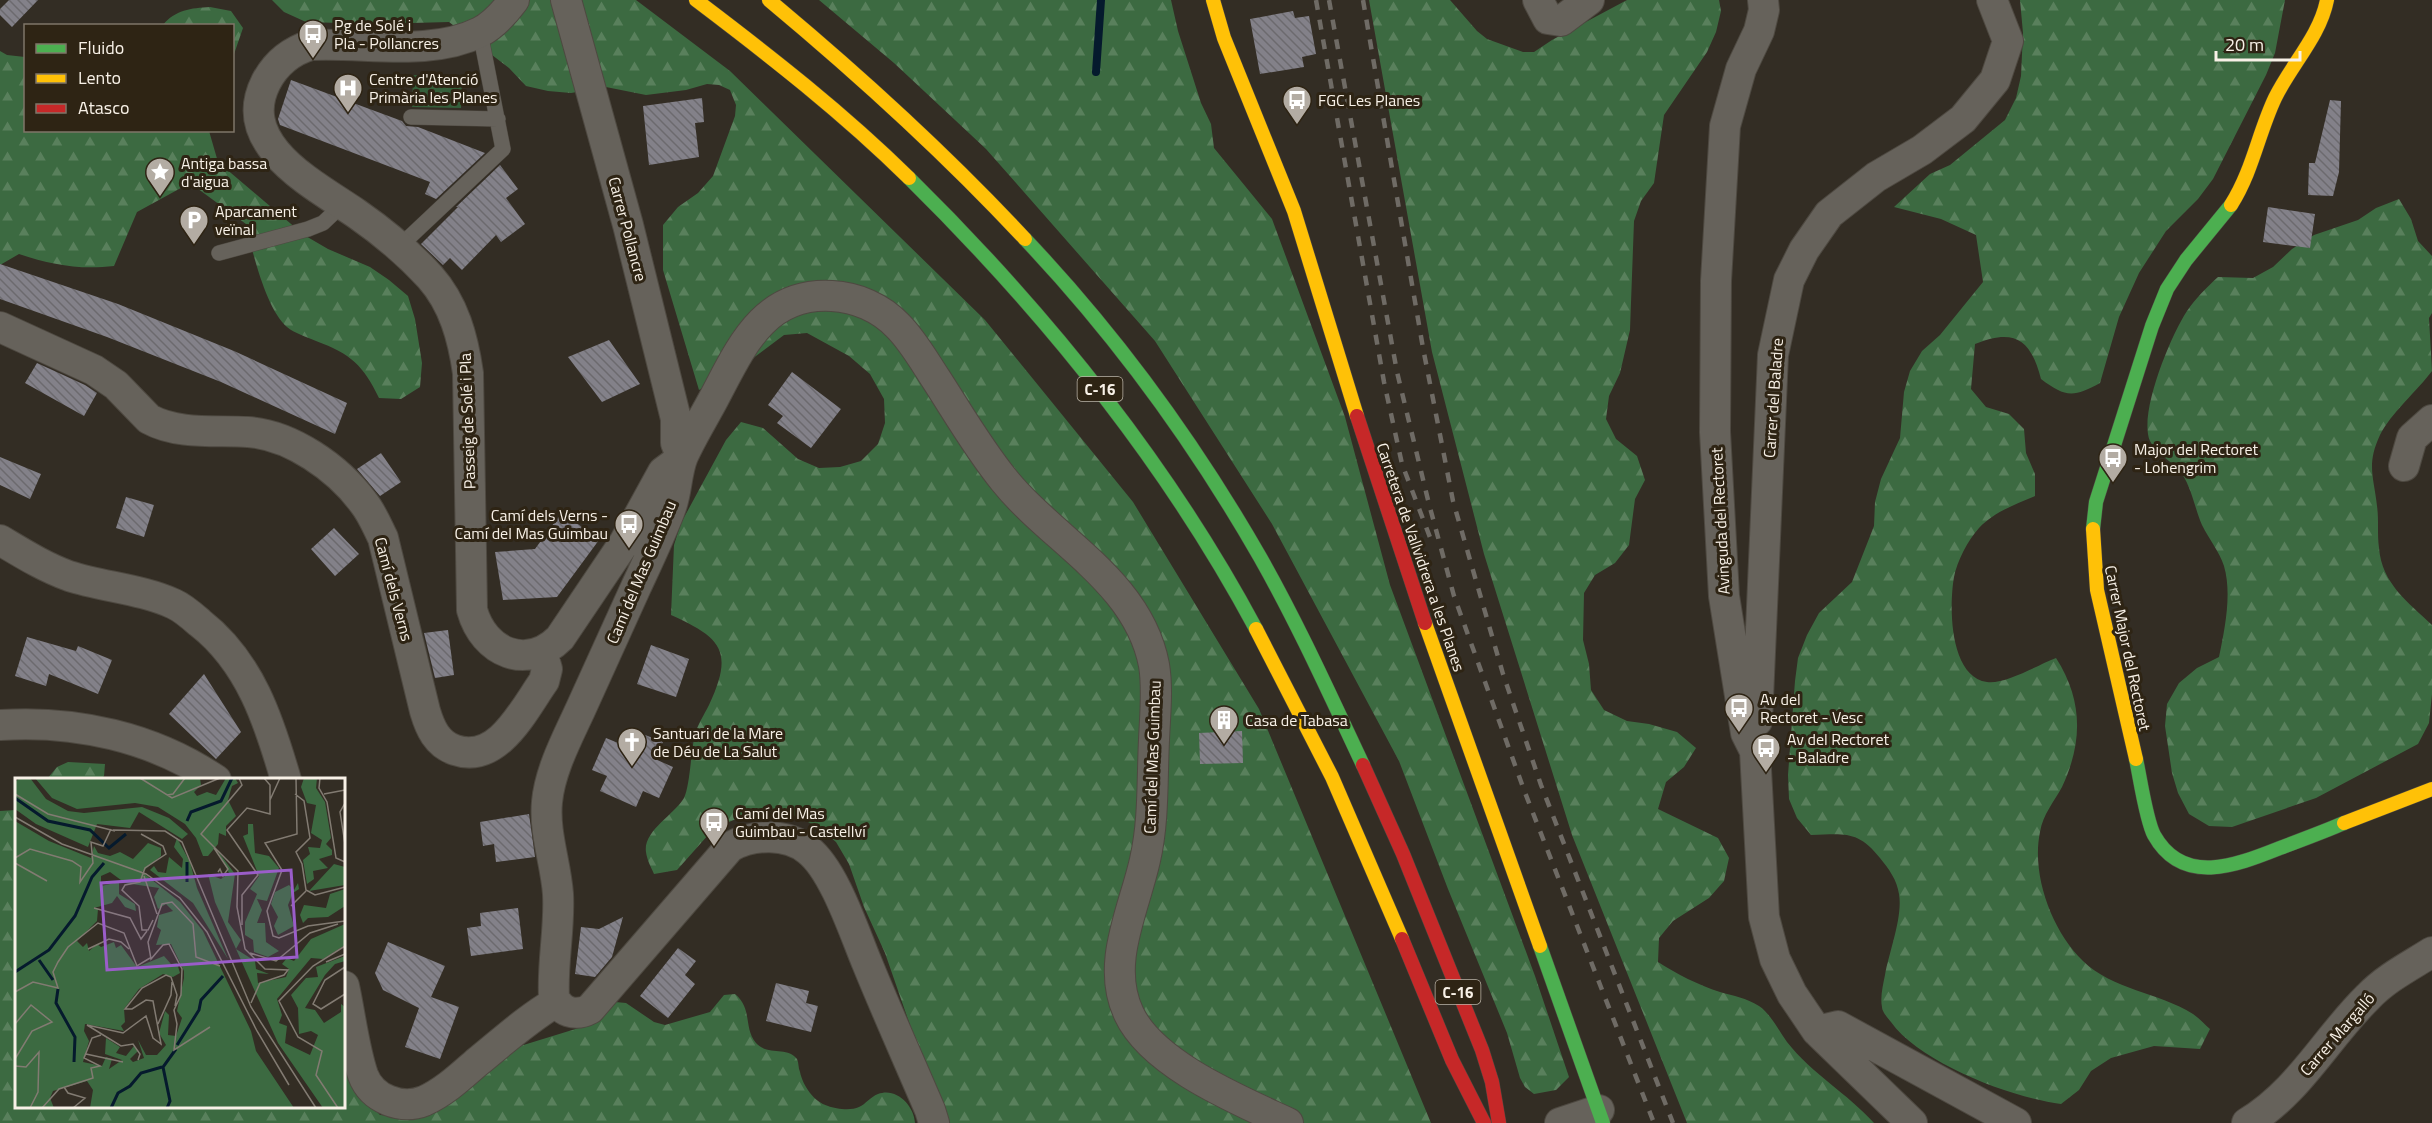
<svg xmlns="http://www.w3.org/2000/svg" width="2432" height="1123" font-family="'Titillium Web',sans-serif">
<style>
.grass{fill:url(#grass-dots)}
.forest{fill:url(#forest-firs)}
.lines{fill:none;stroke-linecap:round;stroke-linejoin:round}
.stream{stroke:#051a2d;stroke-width:8}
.building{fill:url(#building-back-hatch)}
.lane-casing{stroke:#4e4941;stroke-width:16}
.street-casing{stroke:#4e4941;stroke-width:32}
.fast-casing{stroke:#4e4941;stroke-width:15}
.slow-casing{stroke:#4e4941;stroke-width:15}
.jam-casing{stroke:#4e4941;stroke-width:15}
.lane{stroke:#66625b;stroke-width:15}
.street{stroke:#66625b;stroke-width:30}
.fast{stroke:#4caf50;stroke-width:14}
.slow{stroke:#ffc107;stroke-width:14}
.jam{stroke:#c62828;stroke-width:14}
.rail{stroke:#6f6b65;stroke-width:4.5;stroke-dasharray:10 10;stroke-linecap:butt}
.labels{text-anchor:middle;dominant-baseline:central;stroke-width:6;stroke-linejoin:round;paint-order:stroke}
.shield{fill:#2e2414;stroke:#bbb4a8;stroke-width:1.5}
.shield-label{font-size:15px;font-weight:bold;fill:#f8f1e7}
.poi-label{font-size:16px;fill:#f8f1e7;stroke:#2e2414;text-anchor:start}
.street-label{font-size:16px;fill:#f8f1e7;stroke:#2e2414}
.inset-river{fill:none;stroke:#051a2d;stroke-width:3}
.inset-road{fill:none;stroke:#827b72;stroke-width:1.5}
.view{fill:#9a5dc9;fill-opacity:0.15;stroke:#9a5dc9;stroke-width:3}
.inset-edge{fill:none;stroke:#f8f1e7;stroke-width:3}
</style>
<defs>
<pattern id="grass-dots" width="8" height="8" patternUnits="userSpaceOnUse" patternTransform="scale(1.5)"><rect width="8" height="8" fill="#345f3a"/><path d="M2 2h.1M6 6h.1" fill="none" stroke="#527656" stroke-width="1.8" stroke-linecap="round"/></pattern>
<pattern id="forest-firs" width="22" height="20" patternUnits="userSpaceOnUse" patternTransform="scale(1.5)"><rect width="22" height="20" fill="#3c6a41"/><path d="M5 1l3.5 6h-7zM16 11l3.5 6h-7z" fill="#59805c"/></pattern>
<pattern id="building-back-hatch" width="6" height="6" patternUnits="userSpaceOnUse" patternTransform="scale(1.5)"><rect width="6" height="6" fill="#838189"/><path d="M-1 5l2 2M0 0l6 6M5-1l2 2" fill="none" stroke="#6c6a6e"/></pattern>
</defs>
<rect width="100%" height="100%" fill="#332d24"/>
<path class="grass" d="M413,75L462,77L461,108L412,107Z"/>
<path class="forest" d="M272,0H636L730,71L985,320L1133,502L1259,709L1431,1123H944L885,953L864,907L849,864L836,842L818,827L796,816L773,811L750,813L729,822L709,834L677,870L654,874C651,867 647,860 646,852C643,831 674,815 684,798C690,786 691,750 695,734C698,724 704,715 709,705C734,651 722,638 671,615L674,545L681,523L726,440L741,422L763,428L798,459L819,468L840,467L861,461L878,444L885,423L884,399L870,374L849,356L807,333L784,335L748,362L699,390L663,270V225L678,207L698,193L713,176L735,116L736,105L730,90L719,85L707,84L686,90L646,95L606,87L571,93L548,91L526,86L509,68L449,22L375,24L306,22L284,12Z
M819,0H1171L1178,31L1201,103L1211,124L1214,148L1272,219L1345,417L1390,585L1535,976L1569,1077L1556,1090L1534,1094L1525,1087L1520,1078L1507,1033L1448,889L1399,761L1272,524L1155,341L986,149L894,63Z
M1369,0H1450L1477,31L1487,39L1523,52H1534L1552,40L1627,0H1719L1721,11L1716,32L1707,52L1664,115L1654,183L1641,201L1634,221L1630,330L1620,373L1609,396L1606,419L1616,439L1637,456L1645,480L1635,499L1629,545L1615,563L1595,575L1584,593L1583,640L1589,664L1591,690L1604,710L1627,721L1649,724L1677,732L1696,748L1684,767L1666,782L1658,809L1718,838L1729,858L1724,881L1709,898L1673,921L1659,938L1658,962C1677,974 1698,985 1720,992C1734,996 1746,998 1759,1006C1770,1013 1779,1031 1787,1042C1812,1074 1847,1093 1874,1123H1687L1572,835L1484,554L1432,352Z
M2020,0H2285L2275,53L2266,75L2213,179L2198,199L2166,231L2139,273L2119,317L2100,383C2073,398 2065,397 2041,379C2031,339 2014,328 1975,344L1971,389L1986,407L2009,414L2024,429L2026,453L2035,474V496C2014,505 1994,512 1979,528C1968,540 1957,561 1954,577C1949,606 1949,676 1987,682C2004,685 2040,664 2056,658C2083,700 2083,742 2062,787C2054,802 2043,814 2040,832C2031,875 2052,931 2083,961C2113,990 2158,992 2193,1014C2199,1018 2204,1024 2210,1029L2200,1049L2154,1046L2111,1058L2091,1071L2079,1090L2061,1104C2012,1098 1920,1063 1891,1022C1888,1018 1882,1012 1882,1007C1880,997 1883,985 1885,975C1889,952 1903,917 1899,894C1897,880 1889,869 1880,858C1858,830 1844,834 1811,835L1797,818L1789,799L1788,775L1795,681L1798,658L1807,635L1819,613L1852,582L1874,526L1875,502L1881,479L1900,438L1904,392L1910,371L1922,351L1940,335L1983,282L1976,235L1941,219L1894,207L1930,174L1950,165L2005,120L2016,98L2021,76L2023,33Z
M210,7L231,11L243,28L233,57L232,26L163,25C175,10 191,8 210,7Z
M0,51L7,55L25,57L26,130L209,131L218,162L304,235L328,249L370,267L389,280L408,296L415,319L422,363L420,387L401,399L379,398C363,365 351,354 316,341C307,337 294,333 287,327C266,309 252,251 246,224L190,183L137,212L114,266C80,270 52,265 19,254L0,265Z
M2399,199L2411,219L2418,241L2432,256V313L2429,318L2432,371C2418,390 2390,414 2380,435C2366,465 2374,477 2377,506C2379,520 2377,534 2379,548C2382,584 2408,602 2432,625V694L2429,723L2418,744L2316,798L2232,827L2209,826L2189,814L2178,793L2172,773L2165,726L2167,704L2179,683L2197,668L2219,657C2225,629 2232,593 2224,566C2219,551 2209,539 2202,525C2195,509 2192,489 2182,474C2174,462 2156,454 2150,441C2138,414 2171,335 2187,311C2196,298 2206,288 2218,277L2253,278L2273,267L2292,249L2314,235L2358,220L2376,208Z
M68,762L105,764L104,776L101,779H47L57,767Z
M16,810V1106H344V1058L354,1086L380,1115L404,1117L517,1047L595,1023L615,1002L626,1003L654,1022L665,1025L710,1012L724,995L735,994C753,1009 743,1027 756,1043C767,1056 788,1046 797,1059C799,1063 798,1068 800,1072C803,1086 814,1102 828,1106C836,1109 851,1111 859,1107C866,1104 870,1097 878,1094C896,1087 914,1105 915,1123H0V811Z"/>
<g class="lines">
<path class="stream" d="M1096,72L1101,0"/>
</g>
<path class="building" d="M9,0H38L12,27L0,15V9Z
M1293,11L1295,18L1309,16L1316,54L1302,57L1304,67L1260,74L1250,19Z
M291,80L402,121L406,126L418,127L485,153L436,199L425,194L430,182L280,125L278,119Z
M702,98L704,122L695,123L699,157L649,165L643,106Z
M2330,100L2341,101L2339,172L2333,196L2308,195L2309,163H2315Z
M500,165L518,189L506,198L525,224L501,242L496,235L462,270L450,258L443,265L421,244L458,207H456Z
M2268,207L2315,214L2310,248L2263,242Z
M0,264L118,304L234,351L347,403L335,434L221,382L107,337L0,299Z
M609,340L640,384L602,402L568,357Z
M37,363L85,385L97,393L84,416L25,383Z
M792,372L841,409L811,448L777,423L783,416L768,405Z
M381,453L401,482L380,496L357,469Z
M0,457L41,474L30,499L0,485Z
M126,497L154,505L144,537L116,528Z
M562,512L599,540L557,597L503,600L495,552L535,549Z
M334,528L359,554L335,576L311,549Z
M448,630L454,675L435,678L424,633Z
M27,637L76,651L78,646L112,660L98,694L49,674L46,686L15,676Z
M651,645L689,659L676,697L637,684Z
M204,674L241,732L216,759L169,714Z
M630,729L663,742L655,759L673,767L659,798L643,791L636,807L600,791L607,776L592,770L606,738L623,745Z
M1242,731L1243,763L1200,764L1199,733Z
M529,814L535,857L496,862L494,844L483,846L480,822Z
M518,908L523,949L471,956L467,928L481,926L480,913Z
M623,917L612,957L595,977L575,974L581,927L599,929Z
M388,942L445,966L431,997L459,1007L440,1059L405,1047L419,1008L383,990L375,973Z
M678,948L696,961L685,975L695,984L668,1018L640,996Z
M776,983L809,991L806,1003L818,1006L811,1032L766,1021Z"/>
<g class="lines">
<g class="lane-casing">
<path id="lane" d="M411,117L498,119
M399,247L503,149L480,32
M219,253L308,229L323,223L342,205"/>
</g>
<g class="street-casing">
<path id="street" d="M514,0C505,12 494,25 480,32C430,57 365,42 311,45C291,51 276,63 266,82C234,145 315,185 357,214C383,232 409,254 430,277C454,304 463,338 468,373L472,610C484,653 527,671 560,638L624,543L663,472L682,458
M566,0L628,225L676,419V443L682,458
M1538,0L1548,19L1561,21L1589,0
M1763,0L1764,10L1759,31L1741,69L1725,126L1716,281L1715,432L1724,596L1746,733L1755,751L1764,917L1775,959L1792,994L1817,1031L1912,1123
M0,327L94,370L116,385L149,419C178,435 216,430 248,432C291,435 338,468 363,502C372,513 377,526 383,538L425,711C430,728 437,744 455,750C498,765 524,709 544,681L547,669L542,652
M2404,466L2412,438L2432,420
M0,540C22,553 44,567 69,576C103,587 141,589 174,604C183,608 192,616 200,623C250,662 269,721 286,780
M1757,721L1773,355L1789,280L1804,250L1829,214L1876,177L1922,150L1963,119L1995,80L2008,41L1992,0
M0,725C75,720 153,737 216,780
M344,986C350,1013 354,1049 363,1075C372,1099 401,1110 424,1101C444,1092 460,1077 476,1063C502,1042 527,1019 556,1002
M1817,1031L1838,1026L2016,1123
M934,1123L930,1110C909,1061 887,1012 867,963C854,932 834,870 808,850C787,833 753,834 730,847L590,1009C575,1017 561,1012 554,997C552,963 560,928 558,894C556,864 544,833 547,802C550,769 569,735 582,706C600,666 618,626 636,587C648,561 660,536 670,510C677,493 676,473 683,456C692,436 704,417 714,398C741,347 764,292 832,296C856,297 881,308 898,326C913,341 924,361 936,379C958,413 978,448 1004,480C1053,541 1138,581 1154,665C1158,689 1155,715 1154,740C1152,780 1154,821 1145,860C1134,910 1105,964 1129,1014C1153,1065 1239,1100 1288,1123
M1560,1123L1599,1110
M2247,1123C2299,1092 2326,1038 2368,997C2386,978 2410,966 2432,952"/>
</g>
<g class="fast-casing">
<path id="fast" d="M909,178C1044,311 1166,461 1256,629
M1025,239C1115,334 1194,442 1260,557C1298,624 1330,695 1363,765
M2093,529L2096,502L2152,326L2167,289L2186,260L2231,205
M2136,759C2140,777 2146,820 2154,835C2183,887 2237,865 2280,848C2301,840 2323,832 2344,823
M1540,946L1603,1123"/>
</g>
<g class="slow-casing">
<path id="slow" d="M696,0C770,56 843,113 909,178
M769,0C859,75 945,153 1025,239
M1213,0L1224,38L1294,211L1357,416
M2231,205C2253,170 2258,134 2275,98C2291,65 2320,36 2327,0
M2093,529L2097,590L2136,759
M1425,623L1540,946
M1256,629L1332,777L1402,939
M2344,823L2432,789"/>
</g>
<g class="jam-casing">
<path id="jam" d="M1357,416L1425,623
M1363,765L1403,854L1482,1050L1492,1082L1499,1123
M1402,939L1452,1060L1484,1123"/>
</g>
<use href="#lane" class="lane"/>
<use href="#street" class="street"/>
<use href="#fast" class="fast"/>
<use href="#slow" class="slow"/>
<use href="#jam" class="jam"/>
<path class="rail" d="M1316,0L1384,382L1402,464L1431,540
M1329,0L1397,372L1429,504L1454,596L1524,790L1654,1123
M1363,0L1423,348L1453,501L1503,674L1541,785L1673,1123"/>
</g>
<defs>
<g id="bus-pin" transform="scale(1.5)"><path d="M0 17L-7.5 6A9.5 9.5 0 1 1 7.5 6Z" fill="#b3aca3" stroke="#2e2414"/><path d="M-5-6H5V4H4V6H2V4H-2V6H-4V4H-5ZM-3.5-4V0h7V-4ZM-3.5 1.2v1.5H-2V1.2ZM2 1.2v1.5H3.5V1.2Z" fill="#fff"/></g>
<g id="hospital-pin" transform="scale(1.5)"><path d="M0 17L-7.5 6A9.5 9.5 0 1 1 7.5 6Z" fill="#b3aca3" stroke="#2e2414"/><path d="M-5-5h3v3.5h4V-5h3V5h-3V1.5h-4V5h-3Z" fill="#fff"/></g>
<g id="sight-pin" transform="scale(1.5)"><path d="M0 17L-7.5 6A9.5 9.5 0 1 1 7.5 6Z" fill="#b3aca3" stroke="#2e2414"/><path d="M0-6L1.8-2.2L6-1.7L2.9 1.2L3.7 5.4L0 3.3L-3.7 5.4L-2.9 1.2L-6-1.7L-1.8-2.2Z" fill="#fff"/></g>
<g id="parking-pin" transform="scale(1.5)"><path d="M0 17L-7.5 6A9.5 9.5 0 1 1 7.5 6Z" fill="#b3aca3" stroke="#2e2414"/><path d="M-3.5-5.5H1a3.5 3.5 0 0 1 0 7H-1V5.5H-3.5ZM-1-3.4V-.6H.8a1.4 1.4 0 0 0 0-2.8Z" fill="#fff"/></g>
<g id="building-pin" transform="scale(1.5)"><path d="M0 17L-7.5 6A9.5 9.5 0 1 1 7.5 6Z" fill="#b3aca3" stroke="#2e2414"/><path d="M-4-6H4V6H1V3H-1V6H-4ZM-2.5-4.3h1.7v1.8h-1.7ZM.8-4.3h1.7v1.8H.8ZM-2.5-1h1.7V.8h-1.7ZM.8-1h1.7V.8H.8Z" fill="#fff"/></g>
<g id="church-pin" transform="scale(1.5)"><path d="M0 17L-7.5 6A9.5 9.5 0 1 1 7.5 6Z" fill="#b3aca3" stroke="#2e2414"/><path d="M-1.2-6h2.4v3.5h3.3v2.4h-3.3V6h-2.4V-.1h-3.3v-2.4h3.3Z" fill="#fff"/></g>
</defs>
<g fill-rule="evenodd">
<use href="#bus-pin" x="313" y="34"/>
<use href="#hospital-pin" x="348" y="88"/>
<use href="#bus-pin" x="1297" y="100"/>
<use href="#sight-pin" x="160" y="172"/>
<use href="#parking-pin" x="194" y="220"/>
<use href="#bus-pin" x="2113" y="458"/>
<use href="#bus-pin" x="629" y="524"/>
<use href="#bus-pin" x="1739" y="708"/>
<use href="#building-pin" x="1224" y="720"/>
<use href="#church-pin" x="632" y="742"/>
<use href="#bus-pin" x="1766" y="748"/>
<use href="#bus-pin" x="714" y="822"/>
</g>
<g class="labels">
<g class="shield">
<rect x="1077.5" y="377" width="45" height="24" rx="4.5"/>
<rect x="1435.5" y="980" width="45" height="24" rx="4.5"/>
</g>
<g class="shield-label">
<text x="1100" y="389">C-16</text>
<text x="1458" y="992">C-16</text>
</g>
<g class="poi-label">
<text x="334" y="25">Pg de Solé i<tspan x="334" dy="18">Pla - Pollancres</tspan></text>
<text x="369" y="79">Centre d'Atenció<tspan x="369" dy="18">Primària les Planes</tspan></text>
<text x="1318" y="100">FGC Les Planes</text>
<text x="181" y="163">Antiga bassa<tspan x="181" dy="18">d'aigua</tspan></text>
<text x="215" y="211">Aparcament<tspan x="215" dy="18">veïnal</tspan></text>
<text x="2134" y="449">Major del Rectoret<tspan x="2134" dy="18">- Lohengrim</tspan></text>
<text x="608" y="515" text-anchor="end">Camí dels Verns -<tspan x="608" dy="18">Camí del Mas Guimbau</tspan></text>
<text x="1760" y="699">Av del<tspan x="1760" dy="18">Rectoret - Vesc</tspan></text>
<text x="1245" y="720">Casa de Tabasa</text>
<text x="653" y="733">Santuari de la Mare<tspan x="653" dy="18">de Déu de La Salut</tspan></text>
<text x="1787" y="739">Av del Rectoret<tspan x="1787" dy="18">- Baladre</tspan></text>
<text x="735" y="813">Camí del Mas<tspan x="735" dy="18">Guimbau - Castellví</tspan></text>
</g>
<g class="street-label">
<text transform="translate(628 229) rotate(75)">Carrer Pollancre</text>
<text transform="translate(1773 398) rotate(-86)">Carrer del Baladre</text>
<text transform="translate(467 421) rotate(-92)">Passeig de Solé i Pla</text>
<text transform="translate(1720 521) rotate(-93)">Avinguda del Rectoret</text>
<text transform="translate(1421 557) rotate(71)">Carretera de Vallvidrera a les Planes</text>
<text transform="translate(641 572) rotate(-67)">Camí del Mas Guimbau</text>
<text transform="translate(394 589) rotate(75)">Camí dels Verns</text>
<text transform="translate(2128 648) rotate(78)">Carrer Major del Rectoret</text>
<text transform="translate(1152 757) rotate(-88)">Camí del Mas Guimbau</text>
<text transform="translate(2337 1034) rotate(-49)">Carrer Margalló</text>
</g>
</g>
<g transform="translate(15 778)">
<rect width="330" height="330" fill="#332d24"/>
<path d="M5,0H15L31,21L53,33L69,35L127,29L154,40L173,56L167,61L124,34L115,50L82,46L73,69L21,46L0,31V4ZM20,0H185L186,7L179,14L182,18L192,14L201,17L211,0H220L223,5L217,8L213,22L221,38L211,48V58L204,55L203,66L193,78H188L181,60L170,46L143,29L120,25L62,31L37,20ZM289,0H302L301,10L310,24L316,60L311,66L317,72V77L304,81L313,90L298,93L299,101L292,106L288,82L295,76L293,69L305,70L307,62L296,55L301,27L292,25L286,9ZM0,43L34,63L76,80L79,68L83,75L95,78L105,74L118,81L133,65L146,70V78L127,94L165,124L188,153L236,253L241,273L279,330H75L78,312L72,303L38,313L35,320L39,330H0ZM95,94L110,105L144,110L139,119L143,131L151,126L158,133L144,137L142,149L146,152L141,167L156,166L169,193V200L162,233L167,240L161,258L153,257L154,237L150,233L144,255L151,267L142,277H131L123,262L129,280L118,284L115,281L123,273L119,268L111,278L101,275L105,269L91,260L90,276L107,282L94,291L97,281L91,279L87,288L68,284L74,263L69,253L70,246L109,253L106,248L110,244L109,231L124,211L148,196L158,199L165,195L162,185L156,186L149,178L122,189L106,167L101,170L99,164L86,169L82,166L74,173L72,165L68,169L62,163L82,143L83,131L79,130L97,125L102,118L110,129L121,133L120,126L104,116V104L86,108V98ZM233,46H238L240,75L254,78L264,90L252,123L242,121L247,132L242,145H250L251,164L264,173L253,179L239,174L238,162L230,157V144L242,116L235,111L244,98L228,58L233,56ZM162,60L175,84L182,110L213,181L178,125L135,92L139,88L143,94L151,95L154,79L167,90L168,81L159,69ZM202,72L220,96L213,144L226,162L221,171L240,183L241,191L254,196L242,195L243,205L271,199L274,191L267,186L272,180L279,183L296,161L330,146V167L308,181L296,180L262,221L267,237L264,245L272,248L270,265L295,277L303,257L296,253L284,256L283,230L276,217L291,200L303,199L301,189L330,178V183L320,186L310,197L290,230L300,232L309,245L326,234V226L330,229V330H308L263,265L200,124L193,96L206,101L214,95ZM319,86L330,89V107L294,113ZM283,105L284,111L278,115L273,127L279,148L263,157L259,148L263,139L256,126L260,114L274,107L279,112ZM330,111V128L313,139L293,140L288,145L285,137L289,127L311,130L315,116Z" fill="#3c6a41" fill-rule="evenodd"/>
<path class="inset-river" d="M0,20L33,43L75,52L94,70L111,56M172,43L176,34L206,23L217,0M172,104V84M24,182L38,202M0,194L34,172L60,138L77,99L89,85M43,211L41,225L60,259L59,284M162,267L184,232L186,222L208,198M96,330L103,315L115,308L126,295L147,289M152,330L155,323L148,289L161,271"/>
<path class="inset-road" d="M125,0L157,20L205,0M224,0L227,7L186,56L223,93L222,129L230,171L250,191L273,192L269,197L245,205L236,225M281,0L282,56L250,65L267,92L252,133L258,158L264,160L293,148L330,143M305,0L304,10L312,24L321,80L330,84M0,16L33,36L100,53M280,16L289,23L295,60L281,74L287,86L291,112L300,117L330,109M309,16L330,12M152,17L158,16L170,0M255,22L265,0M330,25L325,34L330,66M0,39L47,66L131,96L165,120L192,154L242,253L274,307M98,52L150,53L167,64L236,229L301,330M126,56L148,68L151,76L130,90L125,104L110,107L107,112L124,128L127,152H133L138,142M199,70L213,91L208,98L205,91L203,94M0,80L15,71L57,83L66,89L65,104L78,85L76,64L88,68L96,51M0,85L32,103M129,98L142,136M276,128L291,113M79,130L115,140L126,161L132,153M227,147V117L243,97L212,52L232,30L255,36V7L249,0M73,171L94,161L106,164L114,171M235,175L261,183L295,155L323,146M311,184L330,176M330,189L310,202L298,226L306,231L330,216M0,214L18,204L43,210L38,194L43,184L53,169L83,145L109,155L122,188L135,180M0,246L16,227L37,244L17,253L0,281M143,246L156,217L157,204M195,249L159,272L162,246L159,232L166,217L167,191L154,166L148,167L136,181L133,164L147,126L157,124L178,146L181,179L205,188M71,276L108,284M123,282L125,276L118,266L106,268L72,247L108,255L131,238L138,260L146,266L138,223L131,222L117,231H110L127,210L151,197L156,199L162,217L160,228M0,288L11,289L24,274L23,314L15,330M49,309L53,315L70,320L58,330M27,330L44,311L78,300L76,290L85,288L69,280L77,260L86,257M323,330L301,297L307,273L283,259L264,223L298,188L330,168"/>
<path class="view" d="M276,92L282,179L92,192L86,105Z"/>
<rect width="330" height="330" class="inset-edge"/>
</g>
<rect x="24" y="24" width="210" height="108" fill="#2e2414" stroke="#7f7668" stroke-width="1.5"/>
<rect x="36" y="44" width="30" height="9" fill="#4caf50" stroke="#7f7668" stroke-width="1.5"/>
<text x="78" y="54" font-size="18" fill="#f8f1e7">Fluido</text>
<rect x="36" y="74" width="30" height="9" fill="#ffc107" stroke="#7f7668" stroke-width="1.5"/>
<text x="78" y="84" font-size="18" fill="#f8f1e7">Lento</text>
<rect x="36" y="104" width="30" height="9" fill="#c62828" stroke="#7f7668" stroke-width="1.5"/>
<text x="78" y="114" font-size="18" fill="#f8f1e7">Atasco</text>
<path d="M2216 51v9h84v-9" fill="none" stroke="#f8f1e7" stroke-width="3"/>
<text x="2225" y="51" font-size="18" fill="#f8f1e7" stroke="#2e2414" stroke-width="4.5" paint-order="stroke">20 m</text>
</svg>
